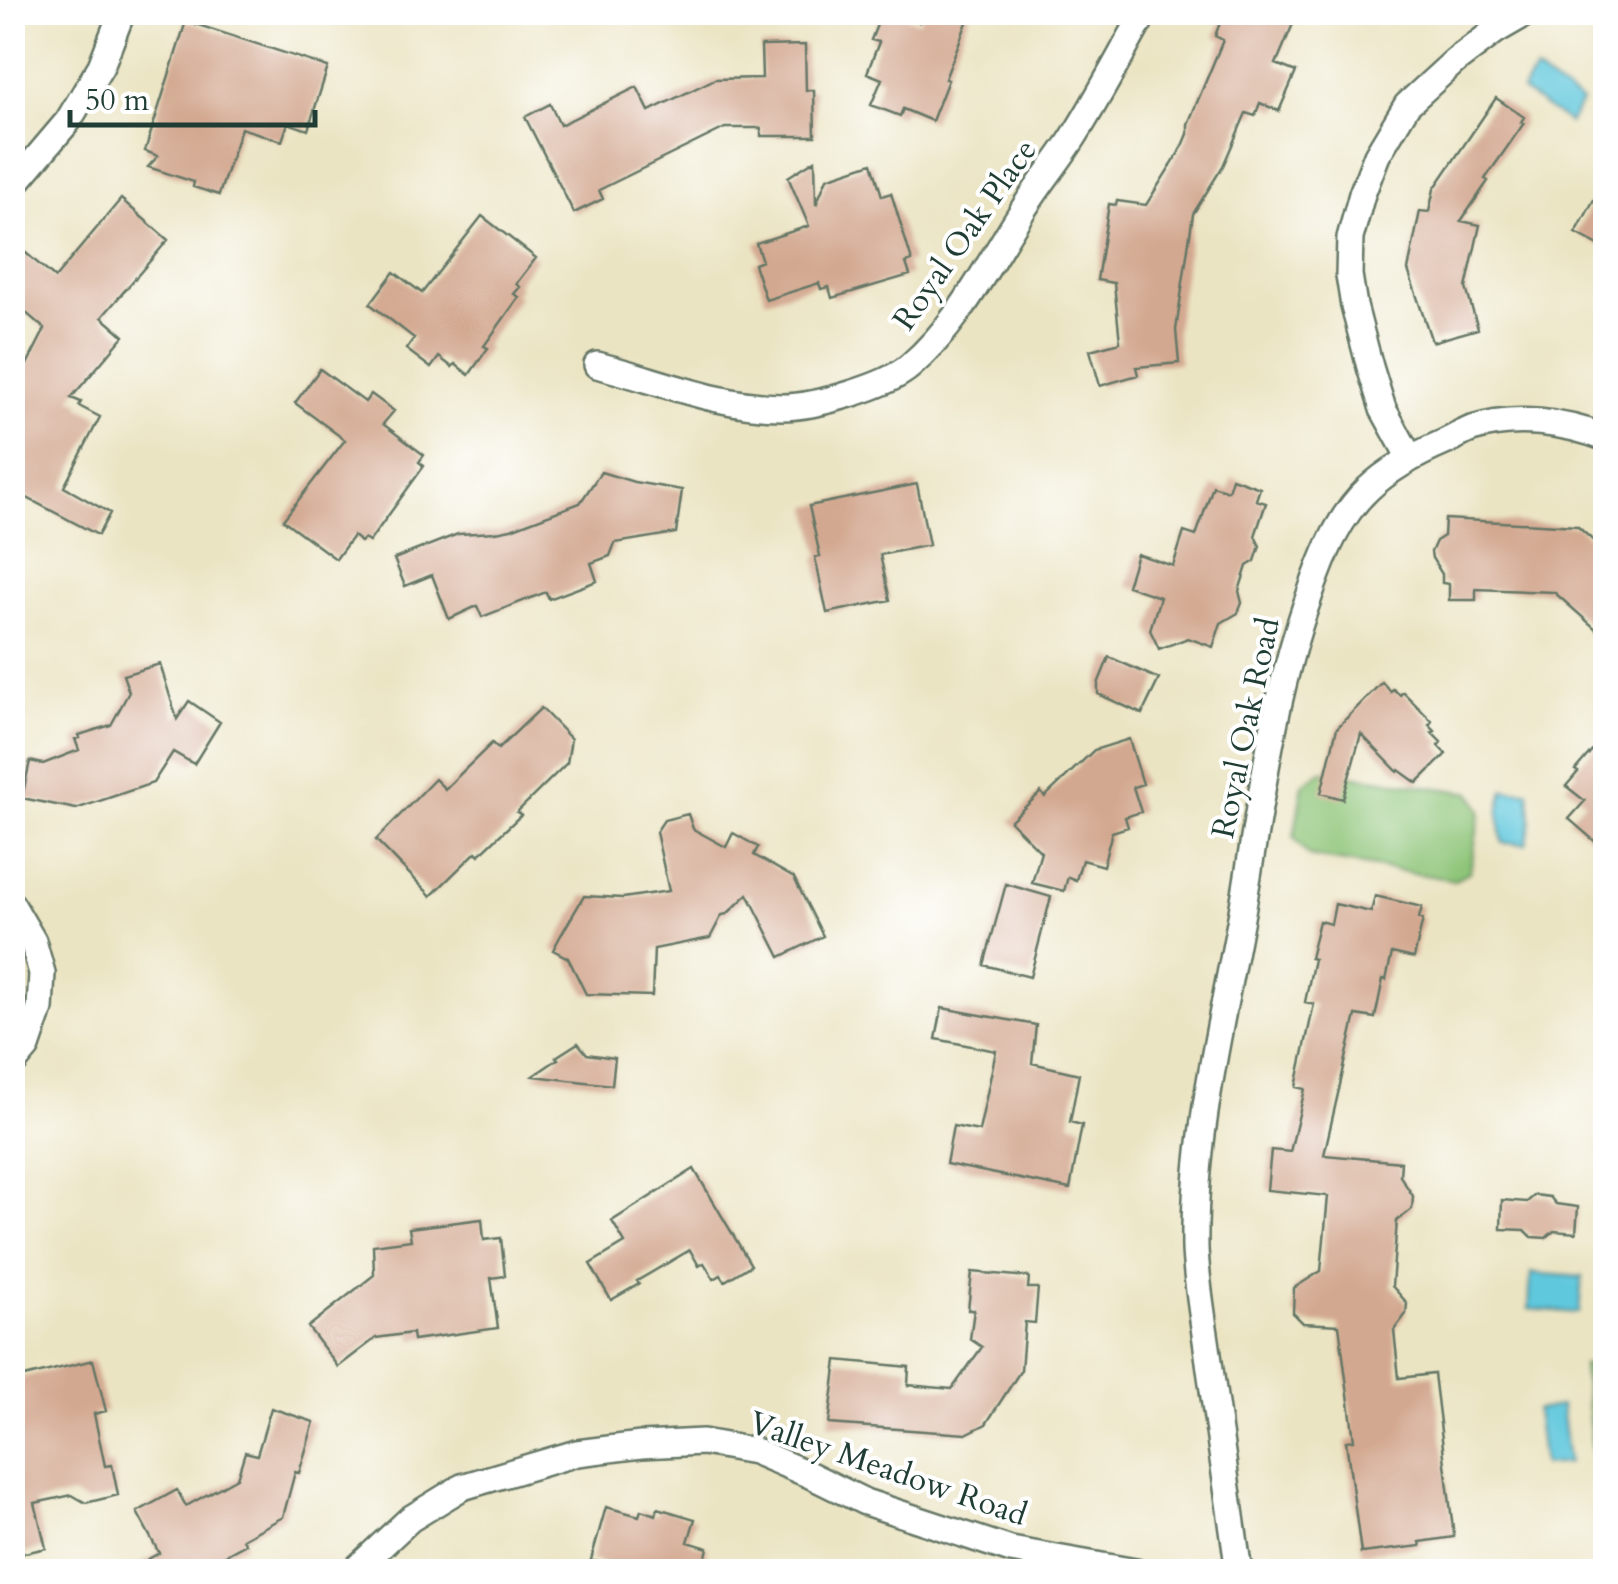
<svg xmlns="http://www.w3.org/2000/svg" width="1618" height="1584" font-family="Cardo,serif">
<style>
.green{fill:#8ec578;stroke:#568156;stroke-width:2.5}
.water{fill:#61c8dd;stroke:#408288;stroke-width:2.5}
.building{fill:#d3a890}
.lines{fill:none;stroke-linecap:round;stroke-linejoin:round}
.street-casing{stroke:#676;stroke-width:30}
.street{stroke:#fff;stroke-width:25}
.labels{text-anchor:middle;dominant-baseline:central;stroke-width:8;stroke-linejoin:round;paint-order:stroke}
.street-label{font-size:32px;fill:#1f3d34;stroke:#fff}
</style>
<rect width="100%" height="100%" fill="#fff"/>
<filter id="ink" filterUnits="userSpaceOnUse"><feTurbulence type="fractalNoise" baseFrequency=".01" numOctaves="2"/><feDisplacementMap in="SourceGraphic" scale="20" xChannelSelector="R" yChannelSelector="G"/><feConvolveMatrix kernelMatrix="1 2 1 2 8 2 1 2 1" color-interpolation-filters="sRGB"/></filter>
<filter id="wash" filterUnits="userSpaceOnUse"><feTurbulence type="fractalNoise" baseFrequency=".0048" numOctaves="4" result="noise"/><feDisplacementMap in="SourceGraphic" scale="40" xChannelSelector="R" yChannelSelector="G"/><feGaussianBlur stdDeviation="2.25" result="paint"/><feColorMatrix in="noise" values="0 0 0 0 0 0 0 0 0 0 0 0 0 0 0 0 0 1.4 0 .05"/><feComposite in="paint" operator="in"/></filter>
<g filter="url(#wash)">
<rect width="100%" height="100%" fill="#ebe4c3"/>
<path class="green" d="M1322,771L1471,793L1481,810L1470,871L1455,880L1309,856L1294,838L1303,784Z
M1605,1363L1606,1527L1601,1528L1583,1365Z"/>
<path class="water" d="M1535,71L1582,102L1569,123L1522,91Z
M1504,790L1529,791L1531,822L1526,844L1502,843L1499,812Z
M1531,1273L1582,1277L1579,1313L1529,1309Z
M1561,1406L1568,1463L1543,1465L1536,1410Z"/>
<g id="blocks">
<path class="building" d="M882,12H896L919,22L923,12H971L945,79L948,80L932,121L903,109L900,116L871,105L882,79L867,73L879,42L871,40Z
M1224,12H1298L1276,64L1296,72L1279,111L1260,103L1255,116L1246,113L1223,166L1193,214L1176,330L1179,363L1136,367L1138,375L1100,386L1090,350L1120,342L1114,283L1097,280L1109,204L1116,205L1117,201L1146,205L1183,146L1188,134V124L1223,40L1215,36Z
M186,21L328,67L308,130L288,123L282,141L241,128L219,195L193,187L194,182L148,167L158,156L145,151Z
M805,45L806,90H814L815,136H761V128H725L599,190L603,199L574,213L525,117L550,104L560,125L637,87L649,111L715,79L762,78L761,46Z
M1496,98L1524,117L1521,122L1524,123L1485,179L1488,181L1461,221L1480,225L1466,288L1478,329L1432,342L1408,270L1420,211L1429,212L1434,189Z
M815,160L816,205L827,178L872,163L882,196L891,193L912,261L906,263L910,275L832,298L829,287L821,289L819,283L766,300L754,264L762,261L756,243L809,226L788,177Z
M1606,177V249L1576,233Z
M121,199L168,240L102,317L124,336L71,398L81,402L79,406L100,417L64,487L110,513L98,535L12,490V394L45,329L12,301V269L26,253L55,278Z
M482,216L536,258L516,284L520,287L514,294L519,297L484,346L488,348L469,375L455,364L452,367L439,357L431,368L406,349L414,338L370,304L394,272L422,293Z
M320,369L365,402L371,394L394,411L383,424L424,455L419,462L424,466L369,542L364,539L361,542L353,536L336,559L283,520L345,440L295,403Z
M601,472L634,482L682,490L676,533L615,543L610,556L591,563L597,581L549,599L546,592L482,617L477,606L449,619L432,575L405,586L394,559L458,534L496,532L511,529L580,503Z
M1232,478L1260,488L1256,500L1266,503L1255,536L1260,546L1255,561L1247,566L1239,591L1242,603L1238,613L1221,623L1213,647L1188,638L1159,649L1150,630L1160,597L1127,586L1137,554L1173,566L1184,532L1196,536L1213,486L1228,491Z
M917,484L929,545L880,555L890,600L827,613L815,557L820,556L809,506Z
M1445,519L1577,526L1606,552V638L1554,592L1476,589V600H1449V584L1442,583V574L1432,558L1431,552L1436,541L1444,536Z
M1109,657L1159,679L1142,714L1098,694V684Z
M160,664L177,719L189,701L220,722L194,764L173,752L153,783L76,809L22,798L30,761L43,764L79,750L75,739L80,738L79,735L111,725L129,692L123,675Z
M1382,682L1391,692L1393,689L1400,695L1403,692L1432,721L1429,725L1435,731L1432,733L1441,742L1438,746L1446,754L1417,783L1399,770L1398,772L1361,734L1343,799L1321,793L1337,728Z
M541,708L571,739L567,763L517,812L521,815L479,855L476,852L431,896L376,840L435,779L445,789L492,743L498,749Z
M1606,734V851L1569,819L1585,801L1566,786L1578,772L1575,770Z
M1129,739L1143,784L1133,787L1141,812L1125,817L1128,827L1112,832L1103,866L1082,860L1076,880L1068,877L1064,891L1032,883L1041,852L1010,821L1041,792L1045,797L1094,750Z
M688,814L693,829L726,847L733,833L758,847L754,855L794,878L823,936L780,957L748,894L727,914L722,915L710,938L654,949L652,996L586,994L568,958L553,950L561,935L584,896L623,898L669,891L656,832L664,820Z
M1006,884L1051,897L1030,977L984,965Z
M1375,896L1422,907L1419,918L1423,919L1414,958L1392,953L1386,980L1383,979L1375,1018L1356,1015L1324,1155L1401,1162L1400,1176L1413,1196L1412,1209L1397,1221L1392,1286L1407,1303L1406,1314L1394,1330L1399,1378L1434,1374L1454,1537L1420,1542L1421,1546L1361,1553L1346,1441L1354,1440L1339,1325L1303,1323L1293,1313L1294,1288L1321,1271L1328,1196L1267,1190L1271,1150L1290,1152L1305,1089L1296,1087L1314,1004L1305,1002L1314,959L1310,958L1319,921L1331,924L1335,904L1371,912Z
M942,1008L1036,1025L1032,1063L1079,1074L1070,1122L1082,1125L1070,1189L946,1164L953,1126L979,1131L996,1051L936,1039Z
M578,1043L587,1054L615,1058L612,1085L533,1076L558,1059L556,1057Z
M694,1169L751,1265L725,1281L721,1275L714,1279L704,1263L699,1266L690,1250L637,1281L639,1284L611,1300L590,1264L625,1243L612,1221Z
M1535,1195L1550,1197L1556,1204L1578,1207L1576,1233L1554,1231L1546,1238L1532,1237L1525,1230L1501,1229L1502,1200L1527,1202Z
M482,1219L484,1240L501,1238L505,1276L491,1278L498,1328L413,1340L412,1333L376,1338L338,1367L308,1327L374,1275L373,1245L411,1240L409,1228Z
M972,1272L1029,1277L1028,1288H1038L1035,1323L1025,1322L1021,1370L986,1424L966,1434L829,1424L837,1360L909,1367L908,1385L952,1389L982,1347L970,1339L974,1310H968Z
M93,1360L106,1411L94,1414L105,1466L112,1465L118,1495L86,1503L72,1495L35,1503L46,1548L12,1556V1380Z
M271,1408L314,1422L299,1473L295,1472L283,1517L243,1539L246,1544L194,1572H125L159,1553L137,1512L177,1490L186,1506L237,1478L245,1452L257,1455Z
M606,1507L639,1516L641,1510L656,1515L658,1508L695,1519L688,1542L708,1548L702,1572H633L591,1560Z"/>
</g>
</g>
<g filter="url(#ink)">
<use href="#blocks" fill-opacity="0" stroke="#676" stroke-width="2.5"/>
<g class="lines">
<g class="street-casing">
<path id="street" d="M12,187L68,121L101,66L122,12
M597,365C657,380 719,407 782,407C814,407 886,387 910,366C959,324 987,266 1021,213C1037,187 1057,163 1073,138C1099,97 1121,54 1145,12
M1410,458L1383,409L1370,367L1354,306L1349,275L1350,238L1362,194L1377,155L1407,105L1455,61L1495,31L1528,12
M12,905L33,941L42,973L40,1009L27,1047L12,1065
M353,1572L410,1519L462,1487L577,1453L641,1445L703,1442L754,1451L810,1475L865,1502L1011,1550L1136,1572
M1239,1572C1229,1504 1220,1437 1210,1369C1205,1329 1197,1290 1195,1249C1193,1135 1222,1023 1242,912C1260,806 1273,696 1310,594C1323,557 1338,517 1368,489C1390,468 1417,454 1445,442C1454,438 1463,432 1472,429C1515,415 1565,422 1606,438"/>
</g>
<use href="#street" class="street"/>
</g>
</g>
<g class="labels">
<g class="street-label">
<text transform="translate(965 235) rotate(-55)">Royal Oak Place</text>
<text transform="translate(1246 728) rotate(-78)">Royal Oak Road</text>
<text transform="translate(888 1469) rotate(19)">Valley Meadow Road</text>
</g>
</g>
<rect width="1618" height="1584" fill="none" stroke="#fff" stroke-width="50"/>
<path d="M70 110v15h245v-15" fill="none" stroke="#1f3d34" stroke-width="5"/>
<text x="85" y="110" font-size="30" fill="#1f3d34" stroke="#ffffff" stroke-width="8" paint-order="stroke">50 m</text>
</svg>
